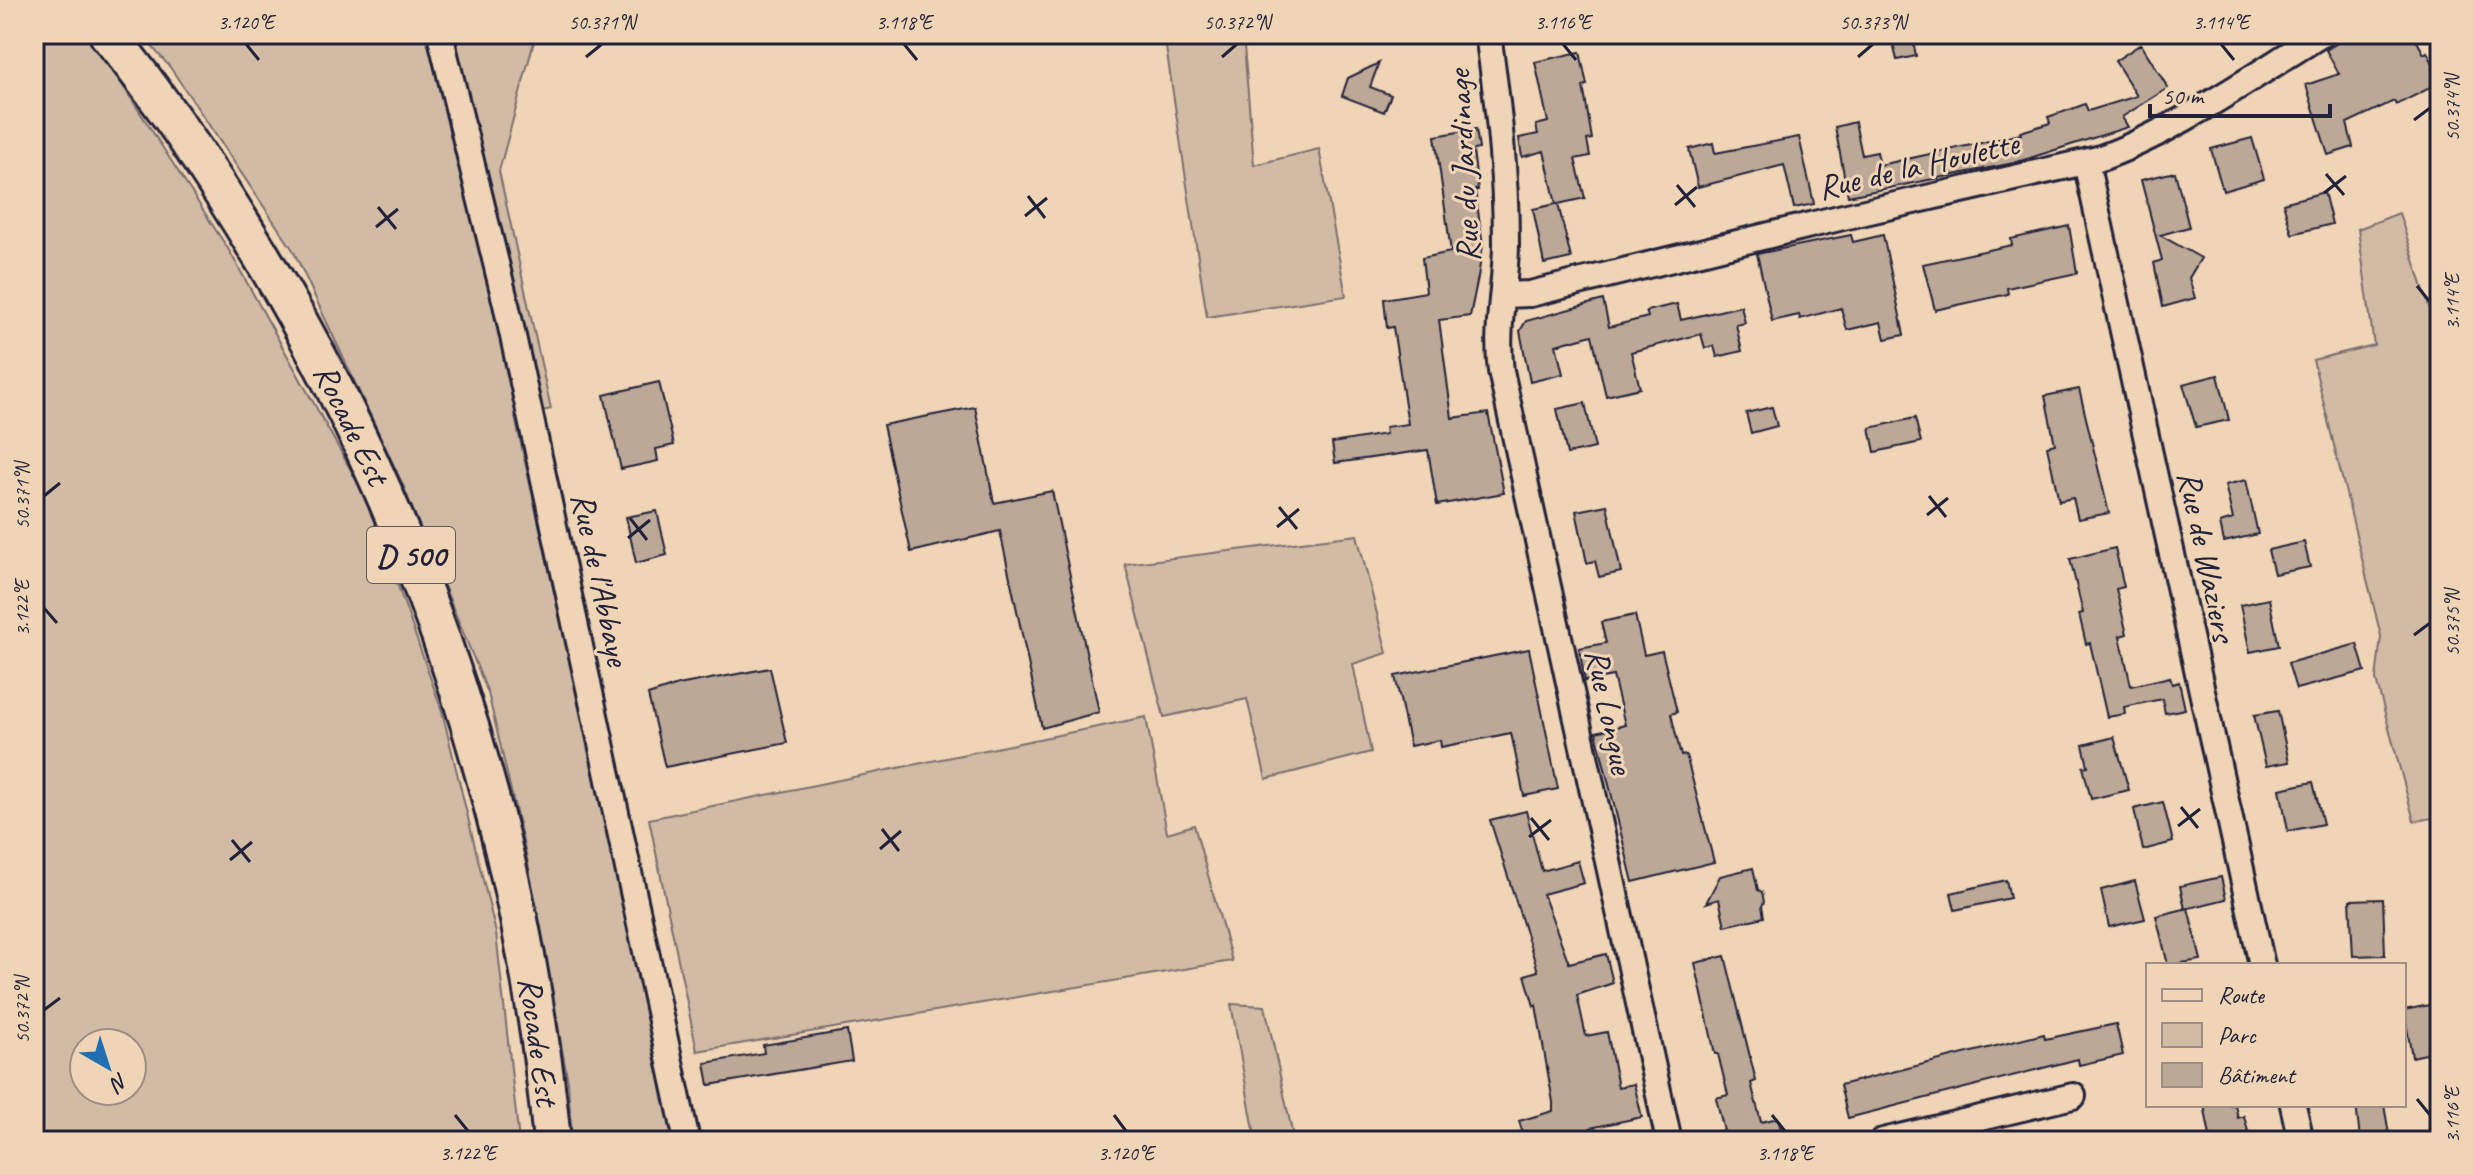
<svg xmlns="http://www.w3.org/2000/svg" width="2474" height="1175" font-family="Caveat,sans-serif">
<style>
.green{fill:#d1bba4;stroke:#7a6e70;stroke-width:2;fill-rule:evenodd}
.building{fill:#bca897;stroke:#22223b;stroke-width:2}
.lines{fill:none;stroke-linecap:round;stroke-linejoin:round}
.street-casing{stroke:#22223b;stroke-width:30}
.primary-casing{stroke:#22223b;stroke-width:42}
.street{stroke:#efd5b6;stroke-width:24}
.primary{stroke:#efd5b6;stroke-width:36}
.ticks{fill:none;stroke:#22223b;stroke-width:3}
.labels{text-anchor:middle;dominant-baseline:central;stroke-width:6;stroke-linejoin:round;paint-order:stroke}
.shield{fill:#efd5b6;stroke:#605860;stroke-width:2}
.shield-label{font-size:32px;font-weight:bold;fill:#22223b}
.street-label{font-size:34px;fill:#22223b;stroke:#efd5b6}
.neatline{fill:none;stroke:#22223b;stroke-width:3}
.ticks-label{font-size:20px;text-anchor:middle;fill:#22223b}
</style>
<rect width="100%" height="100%" fill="#efd5b6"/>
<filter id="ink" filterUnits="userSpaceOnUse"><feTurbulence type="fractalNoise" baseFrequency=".0125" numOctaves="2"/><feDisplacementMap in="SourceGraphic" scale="16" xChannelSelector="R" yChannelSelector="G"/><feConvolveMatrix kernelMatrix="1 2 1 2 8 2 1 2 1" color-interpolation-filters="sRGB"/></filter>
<g filter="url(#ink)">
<path class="green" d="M34,34H84L105,58L230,252L368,501L442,711L496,933L519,1141H34ZM84,1043H132V1091H84Z
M141,34H536L499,171L551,409L515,417L677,1141H572L568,1082L528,863L488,693L401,481L293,250L170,67Z
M1164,34H1243L1254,165L1319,149L1346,296L1207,317Z
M2399,213L2440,341V817L2414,821L2376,680L2381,636L2313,360L2374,345L2358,229Z
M1357,535L1387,653L1353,664L1371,752L1266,779L1247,699L1164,717L1125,564Z
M1146,717L1167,833L1194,825L1232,961L697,1051L649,819Z
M1231,1004L1265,1006L1294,1141H1256Z"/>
<path class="building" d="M2352,34H2413L2424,54L2427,52L2440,76V83L2396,105L2394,101L2347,123L2353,147L2328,155L2306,85L2339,74L2326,50Z
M1912,35L1916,56L1897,60L1892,40Z
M2141,44L2168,88L2122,117L2128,127L2014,163L1848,196L1835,127L1855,122L1862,155L1877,152L1880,165L2021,134L2020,132L2050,123L2048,117L2072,109L2085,104L2088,111L2137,96L2115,61Z
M1580,52L1587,85L1583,86L1592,139L1587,140L1590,156L1575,159L1585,198L1558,204L1571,258L1544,264L1533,209L1556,204L1544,151L1522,157L1519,138L1538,134L1536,125L1548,122L1535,62Z
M1379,63L1370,87L1391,95L1384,112L1342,96L1348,78Z
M1476,129L1479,149L1473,150L1478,190H1475L1483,245L1478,277L1470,316L1439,320L1452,418L1488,413L1504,493L1437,505L1428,450L1335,463L1332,443L1386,434L1385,427L1408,424L1393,327L1387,328L1384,299L1426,292L1422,258L1451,252L1435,136Z
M1799,137L1814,204L1794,208L1784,165L1698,187L1689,149L1713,143L1715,153Z
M2252,138L2264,179L2223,191L2211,149Z
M2175,172L2189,227L2160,235L2201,258L2189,278L2195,298L2163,307L2154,263L2162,260L2141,180Z
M2324,192L2332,224L2292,234L2283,203Z
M2069,226L2077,273L2007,288L2008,294L1935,310L1923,264L2012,245L2011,239Z
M1851,235L1853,242L1883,235L1904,335L1885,339L1881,322L1847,330L1841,308L1800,319L1799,315L1772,321L1757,254Z
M1603,300L1609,327L1648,317L1646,311L1677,304L1681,320L1741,306L1745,323L1736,325L1742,351L1717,357L1714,346L1705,348L1701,334L1631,352L1640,388L1606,396L1592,335L1556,345L1563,374L1530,382L1520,331L1526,321Z
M2218,375L2229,420L2196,427L2183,384Z
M659,382L674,445L656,449L658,461L621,469L604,395Z
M2079,389L2109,513L2078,519L2073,498L2059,501L2047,446L2055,444L2045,396Z
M1585,403L1595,448L1567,454L1557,409Z
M975,407L994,503L1052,491L1099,712L1042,728L1000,531L911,552L883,425Z
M1772,407L1777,426L1751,433L1746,413Z
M1915,418L1921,442L1875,452L1870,428Z
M2246,480L2258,534L2224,542L2220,523L2233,519L2225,485Z
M1607,505L1621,572L1599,577L1595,561L1587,563L1576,511Z
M657,511L667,555L636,563L626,517Z
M2304,542L2310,567L2274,574L2268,550Z
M2115,548L2124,587L2116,589L2127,634L2120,636L2131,686L2170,677L2172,684L2179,682L2185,709L2165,713L2162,699L2124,707L2125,714L2107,717L2090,643L2086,644L2079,614L2083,613L2070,559Z
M2269,599L2279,646L2250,652L2240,605Z
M1635,615L1644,655L1662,651L1677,712L1671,714L1681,756L1686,755L1714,862L1633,882L1596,732L1625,725L1613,676L1585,681L1579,648L1606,643L1601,622Z
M2357,644L2365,671L2296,689L2288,663Z
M1529,649L1558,789L1524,796L1511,733L1441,747L1440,740L1410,746L1395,676Z
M770,668L787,743L665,767L648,695L678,685Z
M2278,711L2289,762L2266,766L2254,715Z
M2114,737L2129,790L2091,799L2083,767L2088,766L2083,745Z
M2313,782L2323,824L2288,831L2280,789Z
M2163,802L2173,842L2143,850L2134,809Z
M1526,811L1542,871L1578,861L1584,883L1543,894L1569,963L1606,954L1613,983L1577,995L1586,1036L1607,1032L1618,1087L1634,1084L1642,1117L1590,1128L1592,1141H1525L1519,1121L1553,1111V1102L1536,1005L1534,1006L1525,975L1538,971L1490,820Z
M1753,868L1758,890L1762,892L1764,902L1762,906L1764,917L1725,926L1719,899L1706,903L1720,876Z
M2221,877L2226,899L2185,909L2180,886Z
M2006,880L2010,898L1955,910L1951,893Z
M2135,881L2145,919L2109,927L2101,890Z
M2383,899L2385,955L2353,956L2350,900Z
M2188,908L2201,960L2168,965L2156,916Z
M1725,956L1756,1081L1751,1083L1761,1122L1778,1118L1783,1138L1771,1141H1713L1712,1134L1724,1131L1716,1098L1728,1095L1718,1054H1715L1695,963Z
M2435,1004L2440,1033V1051L2412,1057L2404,1010Z
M2116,1024L2123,1055L2079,1065L2078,1059L1848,1118L1840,1085L2044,1034L2045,1039Z
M847,1031L852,1061L709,1085L705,1063L764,1053L763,1045Z
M2204,1105H2235L2238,1118L2244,1116L2249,1135L2211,1141Z
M2356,1105H2384L2389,1134L2360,1138Z"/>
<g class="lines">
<g class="street-casing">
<path id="street" d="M440,34L506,304L687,1141
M1488,34C1498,104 1506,172 1506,242C1506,286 1495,328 1501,371L1669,1141
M2086,162L2262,965
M1503,295L1530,294L1843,217L2098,159C2173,133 2253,76 2322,34
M2293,1105L2301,1141
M1883,1141L2073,1096"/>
</g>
<g class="primary-casing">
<path id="primary" d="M108,34C166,105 216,180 263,259C424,528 522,829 552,1141"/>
</g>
<use href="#street" class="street"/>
<use href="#primary" class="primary"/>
</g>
</g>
<path class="ticks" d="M246,44L259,60M904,44L917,60M1563,44L1576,60M2221,44L2234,60M586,57L602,44M1222,57L1237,44M1858,57L1873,44M2414,120L2430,108M2326,174L2344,195M1677,185L1695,207M2324,193L2346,176M1028,196L1045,218M1675,205L1697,187M378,207L396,229M1025,216L1047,198M376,227L398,209M2417,286L2430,302M44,496L60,483M1929,496L1946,517M1279,507L1297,529M1927,515L1948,498M630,518L647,540M1277,527L1299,509M628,538L650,520M44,608L57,623M2414,635L2430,623M2181,807L2198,828M1531,818L1549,840M2178,826L2200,809M882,829L899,851M1529,837L1551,820M232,840L250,862M880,849L901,831M230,860L252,842M44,1010L60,998M2417,1099L2430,1115M455,1115L468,1131M1114,1115L1126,1131M1772,1115L1785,1131"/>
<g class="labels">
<rect class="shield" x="367" y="527" width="88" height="56" rx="6"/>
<g class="shield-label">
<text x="411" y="555">D 500</text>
</g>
<g class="street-label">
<text transform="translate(1918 165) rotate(-13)">Rue de la Houlette</text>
<text transform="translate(1463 166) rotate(-93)">Rue du Jardinage</text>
<text transform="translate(352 424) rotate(64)">Rocade Est</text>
<text transform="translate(2207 556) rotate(78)">Rue de Waziers</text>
<text transform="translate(601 579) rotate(78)">Rue de l'Abbaye</text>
<text transform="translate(1610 711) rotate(78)">Rue Longue</text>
<text transform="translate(539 1041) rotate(82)">Rocade Est</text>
</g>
</g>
<rect width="2474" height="1175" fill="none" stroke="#efd5b6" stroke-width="88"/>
<rect x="2146" y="963" width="260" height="144" fill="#efd5b6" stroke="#9d8d85" stroke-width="2"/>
<rect x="2162" y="989" width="40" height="12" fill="#efd5b6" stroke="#9d8d85" stroke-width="2"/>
<text x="2218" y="1003" font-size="24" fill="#22223b">Route</text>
<rect x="2162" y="1023" width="40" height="24" fill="#d1bba4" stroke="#9d8d85" stroke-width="2"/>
<text x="2218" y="1043" font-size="24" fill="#22223b">Parc</text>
<rect x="2162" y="1063" width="40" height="24" fill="#bca897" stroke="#9d8d85" stroke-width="2"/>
<text x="2218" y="1083" font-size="24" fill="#22223b">Bâtiment</text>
<g transform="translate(108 1067) rotate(141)"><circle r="38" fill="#efd5b6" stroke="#9d8d85" stroke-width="2"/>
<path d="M0-6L14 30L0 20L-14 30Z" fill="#1f6fb2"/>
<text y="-12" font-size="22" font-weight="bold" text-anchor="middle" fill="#22223b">N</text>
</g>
<path d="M2150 104v12h180v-12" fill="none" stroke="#22223b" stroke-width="4"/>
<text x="2162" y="104" font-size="24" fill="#22223b" stroke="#efd5b6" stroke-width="6" paint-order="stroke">50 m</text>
<rect x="44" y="44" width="2386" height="1087" class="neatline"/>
<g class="ticks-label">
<text x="246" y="29">3.120°E</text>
<text x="602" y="29">50.371°N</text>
<text x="904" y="29">3.118°E</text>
<text x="1237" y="29">50.372°N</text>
<text x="1563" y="29">3.116°E</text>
<text x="1873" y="29">50.373°N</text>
<text x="2221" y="29">3.114°E</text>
<text transform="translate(2452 108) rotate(-90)" y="7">50.374°N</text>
<text transform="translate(2452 302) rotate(-90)" y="7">3.114°E</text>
<text transform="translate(22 496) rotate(-90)" y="7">50.371°N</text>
<text transform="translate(22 608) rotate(-90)" y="7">3.122°E</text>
<text transform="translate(2452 623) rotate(-90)" y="7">50.375°N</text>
<text transform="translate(22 1010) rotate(-90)" y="7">50.372°N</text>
<text transform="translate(2452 1115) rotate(-90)" y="7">3.116°E</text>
<text x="468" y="1160">3.122°E</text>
<text x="1126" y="1160">3.120°E</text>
<text x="1785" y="1160">3.118°E</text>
</g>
</svg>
